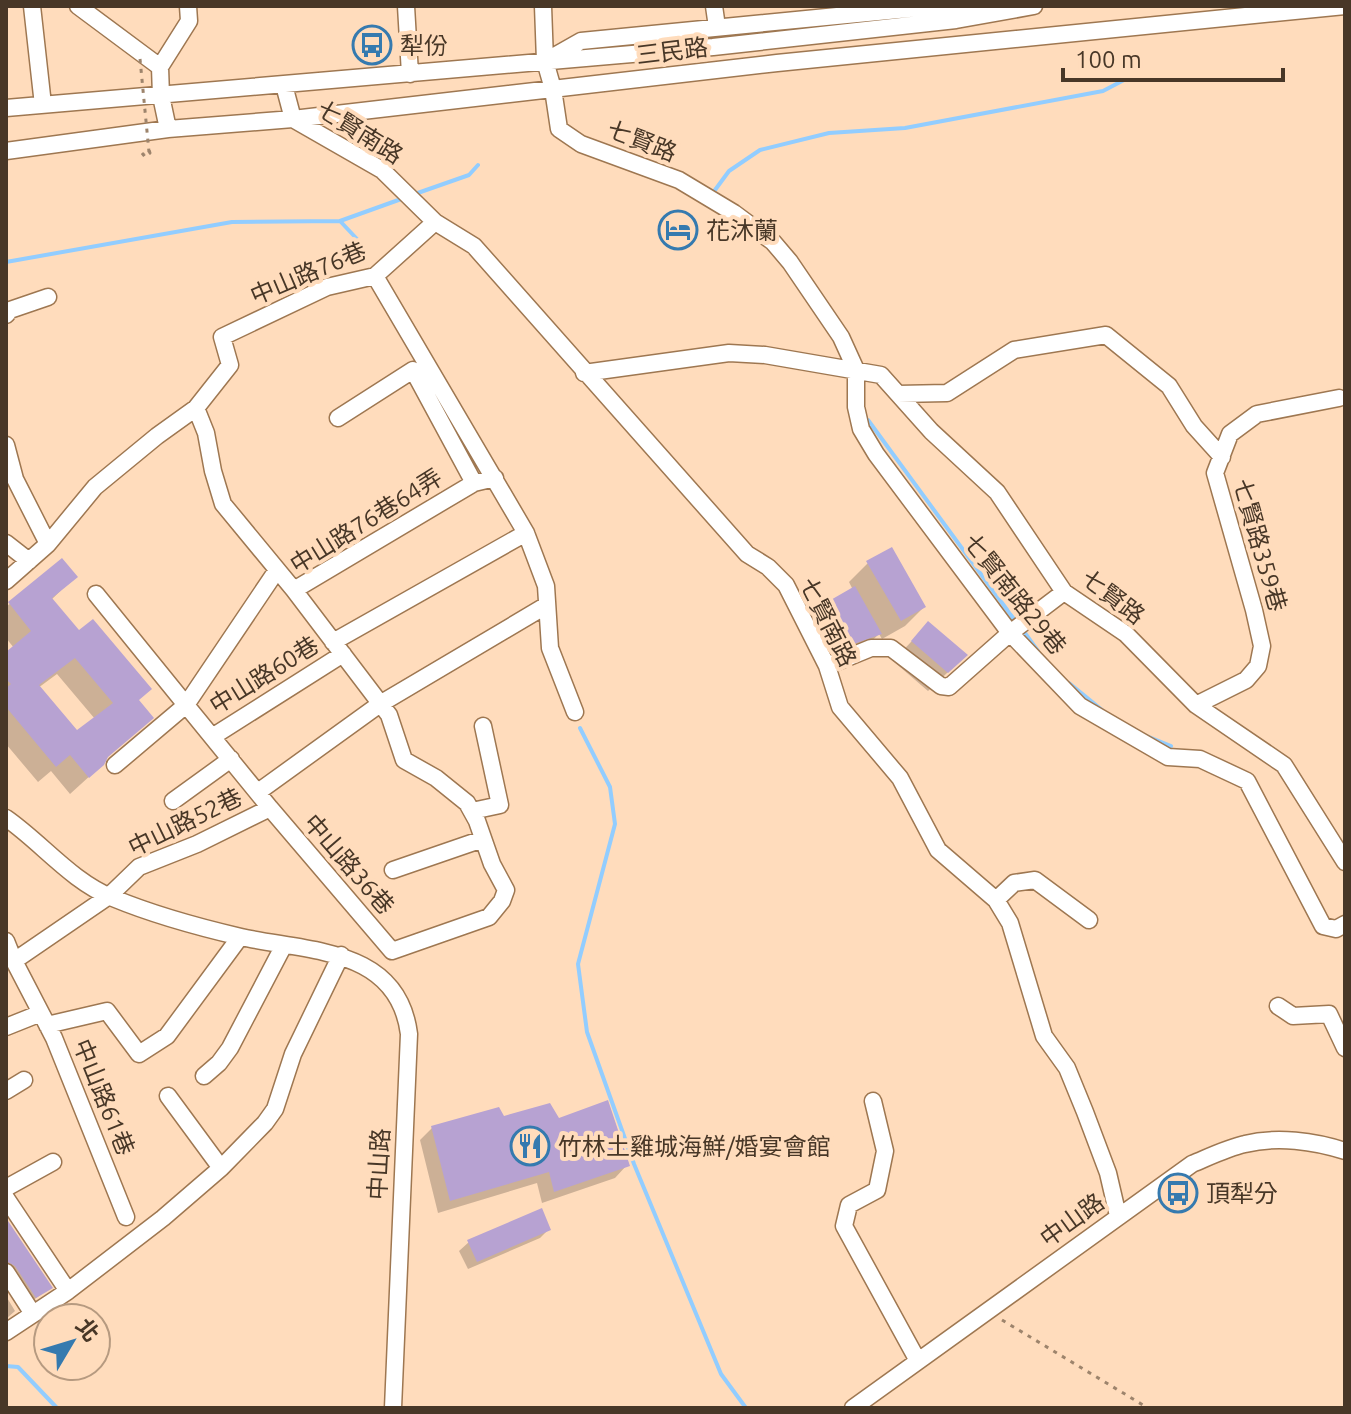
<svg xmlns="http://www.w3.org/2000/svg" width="1351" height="1414" font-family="Ubuntu,'Noto Sans TC',sans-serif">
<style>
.shadow{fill:#0003;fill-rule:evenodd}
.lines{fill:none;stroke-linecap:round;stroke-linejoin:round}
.stream{stroke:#92cdff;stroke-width:4}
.building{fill:#b7a2d2;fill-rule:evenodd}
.minor-casing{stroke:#9e7751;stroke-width:19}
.path{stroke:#9d846c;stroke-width:3;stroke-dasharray:4 6;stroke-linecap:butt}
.minor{stroke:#fff;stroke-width:16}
.path-bridge{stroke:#9d846c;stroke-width:3;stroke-dasharray:4 6;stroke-linecap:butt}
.labels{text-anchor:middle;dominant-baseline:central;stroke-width:8;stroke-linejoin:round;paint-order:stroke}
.poi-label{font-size:24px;fill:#483727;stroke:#ffdcbc;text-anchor:start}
.street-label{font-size:24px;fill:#483727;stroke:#ffdcbc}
</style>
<rect width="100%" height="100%" fill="#ffdcbc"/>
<path class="shadow" d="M62,561L75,577L51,600L137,702L103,764L70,794L51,771L38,782L6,744V655L14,648L6,638V607ZM57,674L95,719L76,733L38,688Z
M868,563L924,607L905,626L882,639L879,634L860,652L826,664L804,625L823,606L853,590L849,582Z
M928,624L965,656L928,691L893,661Z
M503,1119L559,1120L627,1165L615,1178L542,1203L537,1183L438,1213L420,1140L432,1128Z
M6,1219L46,1291L32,1301L6,1266Z
M549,1229L540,1238L468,1269L459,1251L469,1242Z
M6,1296L15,1311L6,1319Z"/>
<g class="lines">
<path class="stream" d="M715,190L729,171L760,150L829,133L905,128L1103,91L1124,80
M412,195L469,175L478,165
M340,221L404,198
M6,262L232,222L340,221L357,239
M868,420L1016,622
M1022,629L1038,651
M1069,683L1102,710
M580,728L610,787L615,824L578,964L587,1032L634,1164L721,1374L746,1408
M1144,735L1171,746
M6,1366L18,1367L57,1408"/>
</g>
<path class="building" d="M892,547L926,607L901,621L866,561Z
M62,558L78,577L52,598L79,630L93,619L152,689L139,700L154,718L108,757L104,765L89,778L70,755L56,767L6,707V688L11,684L6,679V652L31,631L8,602ZM75,658L113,703L77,730L39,685Z
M855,586L882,634L845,647L822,605Z
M928,621L968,655L948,673L911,641Z
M608,1100L630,1166L554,1192L549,1172L450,1201L431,1126L499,1107L504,1116L550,1103L559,1118Z
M542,1208L551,1230L477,1262L467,1240Z
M6,1218L53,1288L36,1298L15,1266L6,1261Z"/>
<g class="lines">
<g class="minor-casing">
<path id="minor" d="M32,6L43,105
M78,6L160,67
M406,6L410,74
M543,6L545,61L553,89L559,129L581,144L679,180L734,213L773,242L790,262L841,337L856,370V407L861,429L876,454L1010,633L1080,706L1168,757L1200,759L1247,781L1323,926L1336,929L1345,924
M714,6L717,27
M551,58L581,41L919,8L988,6
M160,67L189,21L188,6
M160,67L161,96L168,129
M284,85L293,119L382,170L435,222L474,246L747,554L768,567L786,585L827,666L840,707L900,778L938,850L996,900L1010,923L1044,1036L1067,1068L1085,1112L1108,1173L1118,1216
M6,108L713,47L956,20L1034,6
M6,151L168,129L293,119L777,63L1345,6
M375,276L526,533L546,586L550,648L575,712
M6,315L10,310L48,297
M584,373L729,353L765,355L881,375L931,431L997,492L1064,592L1126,634L1196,705L1284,765L1345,862
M898,394L947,393L1014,350L1106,335L1169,386L1194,426L1222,457
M196,408L230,365L222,337L327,287L375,276L435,222
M338,418L413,370L474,483
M6,445L15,479L48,544
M6,543L29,561
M6,581L48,544L95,487L157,436L196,408L206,433L213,471L223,504L294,590L389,715L404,760L436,778L467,803L477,821L492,864L506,890L502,901L489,917L392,951L270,808L186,705L115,765
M294,590L474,483L495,478
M96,594L186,705L277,570
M333,642L526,533
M827,666L871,648H891L941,686L949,687L1010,633L1064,592
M1196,705L1246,680L1258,666L1262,646L1254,610L1215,473L1230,434L1257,414L1339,398
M212,737L343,654
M258,792L380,704L547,605
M173,801L231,759
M472,811L500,805L483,726
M6,818C42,843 71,881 113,898C154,915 198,927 241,937C308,952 398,947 409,1034L393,1408
M393,870L483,839
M996,900L1014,883L1035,880L1089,920
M6,941L14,961L54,1038L126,1217
M14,961L109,896L139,867L197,844L270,808
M1278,1006L1293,1016L1329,1014L1345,1048
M47,1025L107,1011L139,1054L167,1036L240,937
M6,1027L41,1013
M204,1076L219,1063L230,1048L284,945
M6,1091L24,1080
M168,1096L221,1168
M873,1101L885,1151L877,1190L849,1205L844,1226L918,1361
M6,1188L53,1162
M6,1198L68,1291
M6,1272L33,1314
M6,1332L68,1291L163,1218L221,1168L265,1123L275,1109L293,1054L341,955
M853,1408L1192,1164C1209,1157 1227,1148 1245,1144C1277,1136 1314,1141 1345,1151"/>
</g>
<path class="path" d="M142,153L145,157L150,153L149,150L145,154
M1002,1320L1148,1408"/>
<use href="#minor" class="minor"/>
<path class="path-bridge" d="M140,59L149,152"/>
</g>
<defs>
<g id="bus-ring" transform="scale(2)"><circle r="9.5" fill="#ffdcbc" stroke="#357aaf" stroke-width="1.5"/><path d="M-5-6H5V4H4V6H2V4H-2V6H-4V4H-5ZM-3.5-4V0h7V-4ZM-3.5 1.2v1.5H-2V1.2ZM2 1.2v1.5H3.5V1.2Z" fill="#357aaf"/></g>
<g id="hotel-ring" transform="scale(2)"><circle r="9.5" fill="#ffdcbc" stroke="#357aaf" stroke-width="1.5"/><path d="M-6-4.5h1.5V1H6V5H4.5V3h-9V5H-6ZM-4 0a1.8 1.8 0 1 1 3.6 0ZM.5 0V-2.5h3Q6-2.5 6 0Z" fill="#357aaf"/></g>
<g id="restaurant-ring" transform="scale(2)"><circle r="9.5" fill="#ffdcbc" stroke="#357aaf" stroke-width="1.5"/><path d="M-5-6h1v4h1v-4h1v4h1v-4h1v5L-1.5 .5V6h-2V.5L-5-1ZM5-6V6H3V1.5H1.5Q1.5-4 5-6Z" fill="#357aaf"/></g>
</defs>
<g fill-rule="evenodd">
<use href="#bus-ring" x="372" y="45"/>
<use href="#hotel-ring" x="678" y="230"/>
<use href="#restaurant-ring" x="530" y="1146"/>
<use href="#bus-ring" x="1178" y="1193"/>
</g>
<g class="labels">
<g class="poi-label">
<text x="400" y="45">犁份</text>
<text x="706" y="230">花沐蘭</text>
<text x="558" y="1146">竹林土雞城海鮮/婚宴會館</text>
<text x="1206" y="1193">頂犁分</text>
</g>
<g class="street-label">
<text transform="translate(672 51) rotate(-7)">三民路</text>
<text transform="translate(360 132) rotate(32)">七賢南路</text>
<text transform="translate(642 141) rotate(21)">七賢路</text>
<text transform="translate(308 273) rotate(-23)">中山路76巷</text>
<text transform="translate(366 521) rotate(-32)">中山路76巷64弄</text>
<text transform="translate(1260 545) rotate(74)">七賢路359巷</text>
<text transform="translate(1015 594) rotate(51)">七賢南路29巷</text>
<text transform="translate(1113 597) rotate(37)">七賢路</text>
<text transform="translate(828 622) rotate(63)">七賢南路</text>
<text transform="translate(264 675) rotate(-32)">中山路60巷</text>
<text transform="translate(185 822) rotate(-26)">中山路52巷</text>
<text transform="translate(349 864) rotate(49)">中山路36巷</text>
<text transform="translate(104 1097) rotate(68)">中山路61巷</text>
<text transform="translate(379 1164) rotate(-87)">中山路</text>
<text transform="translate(1072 1220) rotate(-36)">中山路</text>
</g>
</g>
<rect width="1351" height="1414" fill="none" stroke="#483727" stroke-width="16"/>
<g transform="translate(72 1342) rotate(52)"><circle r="38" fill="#ffdcbc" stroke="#b69a80" stroke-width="2"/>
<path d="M0-6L14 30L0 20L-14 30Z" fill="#357aaf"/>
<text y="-12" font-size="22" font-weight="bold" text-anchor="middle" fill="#483727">北</text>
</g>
<path d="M1063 68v12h220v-12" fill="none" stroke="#483727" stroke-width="4"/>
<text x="1075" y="68" font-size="24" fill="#483727" stroke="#ffdcbc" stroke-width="6" paint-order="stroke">100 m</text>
</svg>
